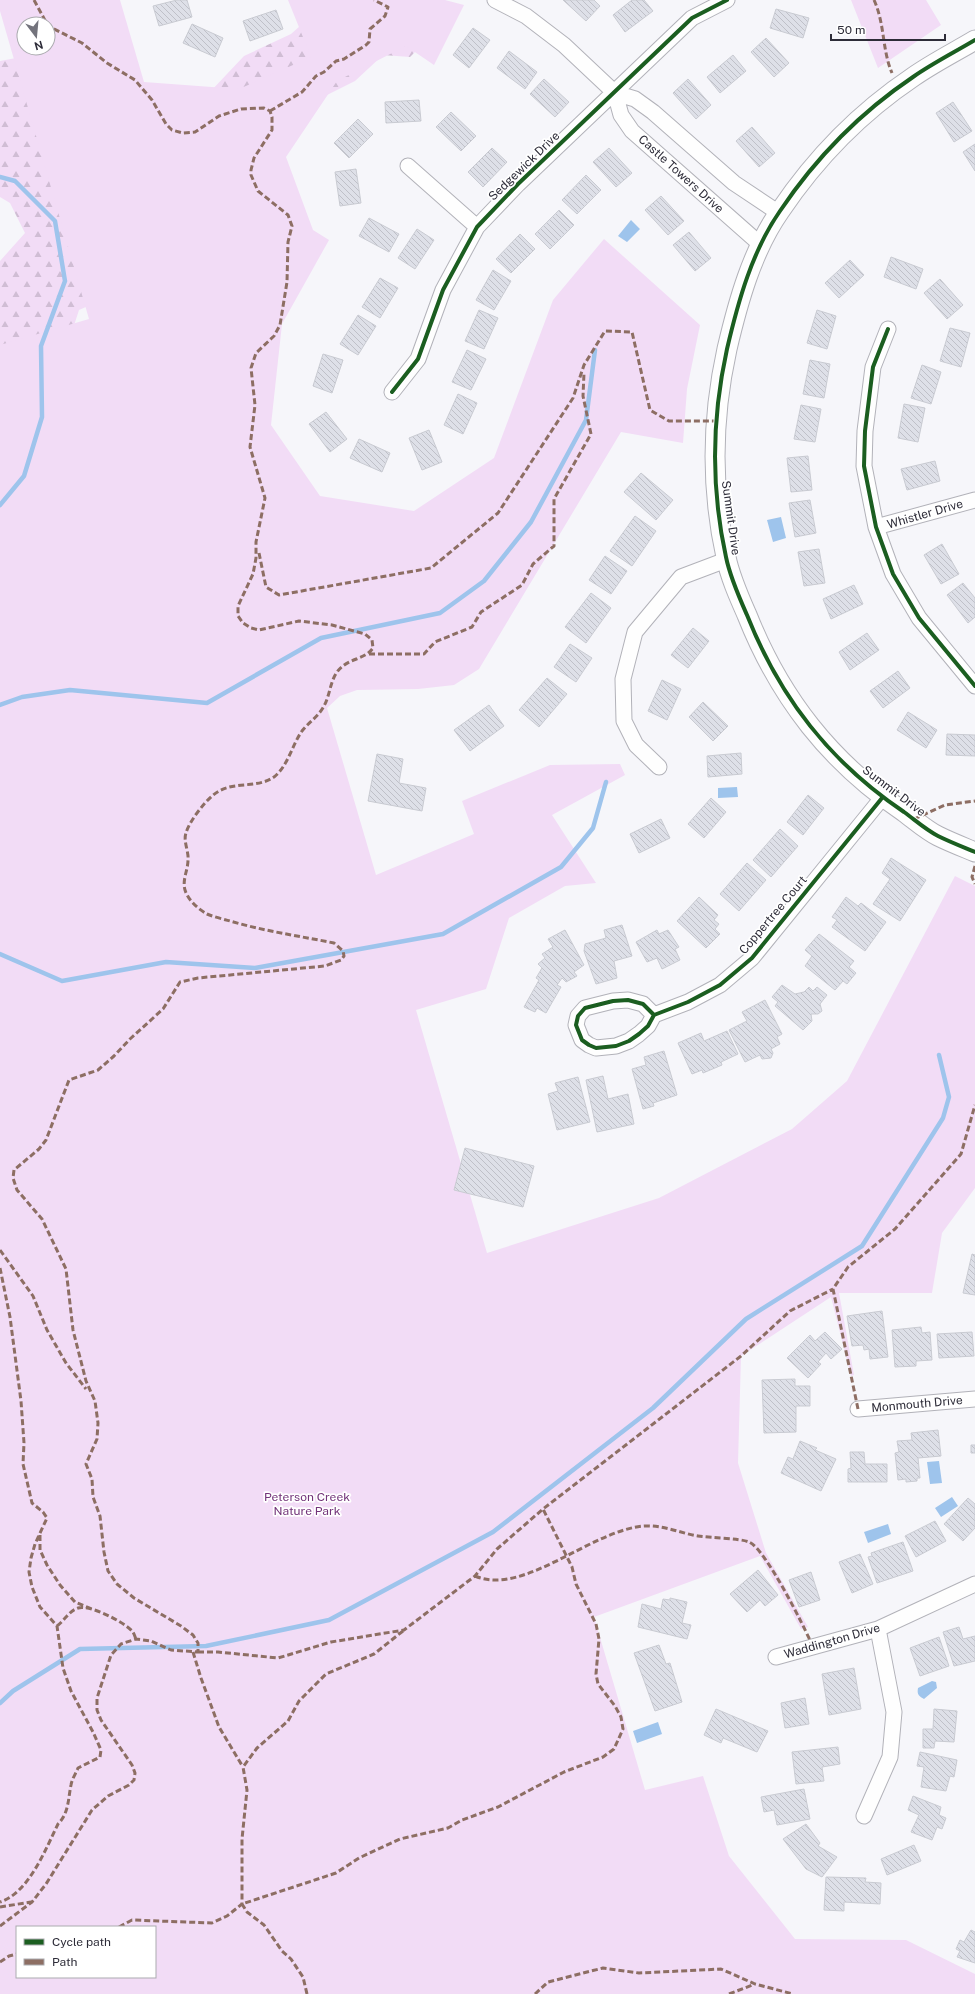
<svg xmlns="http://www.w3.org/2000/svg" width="975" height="1994" font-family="'Public Sans',sans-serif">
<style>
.forest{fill:url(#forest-firs)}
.park{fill:#f2dcf6;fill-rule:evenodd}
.water{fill:#9ec4ec}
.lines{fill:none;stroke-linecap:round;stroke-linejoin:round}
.stream{stroke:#9ec4ec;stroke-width:4.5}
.building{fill:url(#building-back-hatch);stroke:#c9cbd2}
.minor-casing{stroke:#b2b2b9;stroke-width:17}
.major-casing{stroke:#b2b2b9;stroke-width:21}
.minor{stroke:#fefefe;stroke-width:15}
.major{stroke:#fefefe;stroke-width:19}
.quiet{stroke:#8d6e63;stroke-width:3;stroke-dasharray:6 3;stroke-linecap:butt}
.cycleway-casing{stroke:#fff;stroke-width:6}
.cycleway{stroke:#1b5e20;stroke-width:4}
.labels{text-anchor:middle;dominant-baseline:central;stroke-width:3.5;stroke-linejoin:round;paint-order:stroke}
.street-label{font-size:12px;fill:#2d2c38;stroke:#fff}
.park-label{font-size:12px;fill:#723379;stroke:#fff}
</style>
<defs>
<pattern id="forest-firs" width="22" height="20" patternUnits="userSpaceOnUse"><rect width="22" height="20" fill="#f2dcf6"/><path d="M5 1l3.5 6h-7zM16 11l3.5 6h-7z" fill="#d0bdd4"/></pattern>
<pattern id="building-back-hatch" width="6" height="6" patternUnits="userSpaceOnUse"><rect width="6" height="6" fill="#dee0e8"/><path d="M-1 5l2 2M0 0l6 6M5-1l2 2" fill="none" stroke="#bfc0c8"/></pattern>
</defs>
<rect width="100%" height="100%" fill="#f6f6fa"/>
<path class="forest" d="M405,0L432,35L410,57L383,55L355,81L311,103L104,299L79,310L55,384L0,593V261L25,233L10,203L0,197V61L59,50L123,100L209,93L244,56L291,34L318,10Z"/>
<path class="park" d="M0,0H120L144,82L239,89L311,57L288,0H445L464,5L434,65L406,46L337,81L286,157L313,230L329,240L282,324L271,425L320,496L414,511L494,458L553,300L604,239L700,325L687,389L683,443L621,432L479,669L454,685L418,689L357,690L340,696L327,708L376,875L474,834L462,801L550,765L620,764L625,775L552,815L596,883L565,886L509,918L486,989L416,1010L487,1253L659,1198L792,1129L847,1081L955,876L975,886V1188L942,1233L932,1293H839L854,1375L851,1376L831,1297L741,1356L738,1463L766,1553L808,1627L801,1629L760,1556L594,1617L645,1790L703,1776L729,1856L795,1939L906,1940L975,1974V1994H0V345L89,319L0,11ZM24,24H48V48H24ZM17,1927H155V1977H17Z
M851,0H926L941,25L878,68Z"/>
<path class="water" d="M631,220L640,229L627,242L618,236Z
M781,517L786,538L773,542L767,520Z
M737,787L738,797L718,798V788Z
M939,1461L942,1483L930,1484L927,1462Z
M952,1497L958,1506L941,1517L935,1508Z
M888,1524L891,1534L868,1543L864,1532Z
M932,1681L936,1682L937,1688L924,1699C918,1696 917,1694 918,1688Z
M658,1722L662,1734L637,1743L633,1731Z"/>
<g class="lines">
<path class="stream" d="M0,177L15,181L55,221L65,281L41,346L42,417L24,476L0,505
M0,705L22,697L70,690L207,703L321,638L440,613L484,581L531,522L586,420L595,350
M0,954L62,981L166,962L255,968L443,934L561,867L593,828L606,782
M0,1703L13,1691L80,1649L206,1646L329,1620L493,1532L653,1408L746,1319L862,1246L943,1118L949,1097L939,1055"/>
</g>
<path class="building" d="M177,0H187L192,17L159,26L153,6Z
M563,0H594L600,6L586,21Z
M632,0H644L653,11L625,32L613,15Z
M776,9L809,18L803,38L770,28Z
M276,10L283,29L250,41L243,21Z
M192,24L223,38L215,57L183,43Z
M473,28L490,40L469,68L453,55Z
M766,38L789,63L774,77L751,52Z
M509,51L537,72L525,89L497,68Z
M733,55L746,71L720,93L707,77Z
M544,79L569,102L555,117L530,94Z
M688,79L711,105L696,119L673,93Z
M419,100L421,121L386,123L385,102Z
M953,102L972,131L954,142L936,113Z
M451,112L476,136L461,151L436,127Z
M358,119L373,134L349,158L334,143Z
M752,127L775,153L759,167L736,141Z
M975,144V171L963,152Z
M492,148L507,162L483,187L468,172Z
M609,148L632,173L616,187L593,162Z
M356,169L361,203L340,206L335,172Z
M586,175L601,190L577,214L562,200Z
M661,196L684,221L668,235L645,210Z
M559,210L574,225L550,249L535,234Z
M369,218L399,234L389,252L359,236Z
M417,229L434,240L415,269L398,258Z
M689,232L711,258L695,271L673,245Z
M520,234L535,249L511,273L496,259Z
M891,257L923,269L916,289L884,277Z
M850,260L864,275L839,298L825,283Z
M493,270L511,281L494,310L476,300Z
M380,278L398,288L380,318L362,307Z
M940,279L963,305L947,319L924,293Z
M479,310L498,318L484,349L465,341Z
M817,310L836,316L827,349L807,343Z
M358,315L376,326L358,355L340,344Z
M950,328L970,333L961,367L940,361Z
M467,350L486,359L471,390L452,382Z
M323,354L343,360L332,393L313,386Z
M810,360L830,364L824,398L803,394Z
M922,365L941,372L931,404L911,398Z
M458,394L477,403L463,434L444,425Z
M904,404L925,408L918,442L898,438Z
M801,405L821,409L815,442L794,439Z
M326,412L347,439L330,452L309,424Z
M429,430L442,462L422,470L409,438Z
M359,439L390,453L382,472L350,458Z
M808,456L812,490L791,492L787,458Z
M935,461L940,481L907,490L901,469Z
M641,473L673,500L656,520L624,492Z
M810,500L816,533L795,537L789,503Z
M635,516L656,531L632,566L610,551Z
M942,544L959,574L941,584L924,555Z
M819,549L825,583L804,586L798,552Z
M605,556L627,571L611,594L589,580Z
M963,583L975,598V617L968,623L947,595Z
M854,585L863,604L831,619L823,599Z
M591,593L611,608L586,643L565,627Z
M693,628L709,641L688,668L671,655Z
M867,633L879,650L850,670L839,652Z
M570,644L592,658L576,682L554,667Z
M898,671L910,688L883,708L870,691Z
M547,678L567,694L539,727L519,710Z
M662,680L681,689L667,720L648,711Z
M703,702L728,726L713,741L689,717Z
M489,705L504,726L470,751L454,730Z
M908,712L937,730L926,748L897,730Z
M947,734L975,735V756L946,755Z
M741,753L742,774L708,777L707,756Z
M377,754L403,759L399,783L426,788L422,811L368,801Z
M808,795L824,808L803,835L787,822Z
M711,798L726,812L704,838L688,824Z
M661,819L670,838L639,853L630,834Z
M780,829L798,846L771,877L753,860Z
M891,858L926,880L900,921L873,904L890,879L882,873Z
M747,863L766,880L739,911L720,894Z
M699,897L718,915L714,920L719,924L715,929L720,934L706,948L677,921Z
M846,897L858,906L861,903L886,922L865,951L832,927L837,920L832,917Z
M622,925L632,956L614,961L617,978L596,984L584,951L585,944L606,938L604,930Z
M565,930L584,965L574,972L577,976L566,982L562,978L557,985L561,987L546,1013L537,1008L535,1012L524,1007L539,980L536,978L542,968L538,964L545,958L542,954L553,947L548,939Z
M657,930L659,934L668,930L679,947L675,949L680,960L662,969L657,958L647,962L636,942Z
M819,934L854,961L849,967L856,973L847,984L843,981L835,990L805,966L812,956L805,950Z
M782,985L795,994L804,992L809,987L813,991L817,987L827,995L820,1004L822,1011L818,1014H811L812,1021L803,1030L775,1006L778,1002L772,997Z
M765,1000L782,1034L777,1037L780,1044L771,1049L773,1053L771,1058L762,1059L760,1055L745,1062L729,1030L747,1021L742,1012Z
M727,1031L738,1054L721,1062L722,1065L703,1073L702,1070L692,1074L678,1043L701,1033L704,1041Z
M664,1051L677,1095L653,1103L654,1106L643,1109L632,1069L646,1065L644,1057Z
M603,1076L608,1099L628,1094L634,1124L597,1132L586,1080Z
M578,1077L590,1122L557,1130L548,1094L558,1091L555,1083Z
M465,1148L534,1166L523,1207L454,1190Z
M972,1254L975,1255V1295L963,1293Z
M882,1311L888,1357L870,1359L869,1349L864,1350L863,1345L852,1346L847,1316Z
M921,1327L922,1333L930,1332L932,1360L916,1361V1366L895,1367L892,1330Z
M825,1332L842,1349L831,1359L826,1353L818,1362L821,1364L808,1378L787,1358L810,1335L815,1341Z
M972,1332L974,1356L939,1358L937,1334Z
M795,1379V1386H810V1406H796V1432L764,1433L762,1380Z
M938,1430L941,1456L918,1458L920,1478H917V1481L906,1482V1479L898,1480L895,1453L899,1452L897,1441L912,1440L911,1433Z
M800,1441L817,1448L815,1450L836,1459L821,1491L781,1473L788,1457L793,1459Z
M971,1445H975V1453H971Z
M850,1452H864L865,1464H887V1482H848V1469L851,1468Z
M968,1498L975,1504V1528L963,1541L944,1524Z
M935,1521L946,1541L916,1557L905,1536Z
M903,1542L913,1571L877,1583L868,1557L872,1556L871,1553Z
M860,1554L873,1584L852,1593L839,1562Z
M758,1570L778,1595L765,1606L760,1600L747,1612L730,1594Z
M811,1572L820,1600L799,1607L789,1580Z
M670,1598L687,1602L682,1623L691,1625L687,1639L638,1627L642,1604L661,1609L663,1599L670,1600Z
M959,1627L963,1639L975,1636V1661L954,1666L943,1632Z
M939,1637L949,1666L920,1676L910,1648Z
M659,1645L666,1664L670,1663L682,1702L655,1711L634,1653Z
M854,1668L861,1709L829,1715L822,1674Z
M805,1698L809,1724L785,1728L781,1703Z
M716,1709L768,1731L757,1752L723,1738L721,1743L704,1735Z
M934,1709L957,1711L954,1742L935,1741L934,1748H923V1729H933Z
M838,1747L840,1764L822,1767L824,1781L796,1784L792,1752Z
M920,1752L957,1760L954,1777L950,1776L946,1791L921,1787L924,1767L917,1766Z
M804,1789L810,1819L777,1825L774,1810L764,1812L761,1797Z
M913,1796L941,1807L939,1815L946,1818L942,1829L937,1827L932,1840L911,1832L919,1815L908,1810Z
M806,1824L820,1843L818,1846L837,1857L822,1877L806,1869L783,1839Z
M914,1845L921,1861L887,1875L881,1859Z
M826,1877L866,1878L865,1882L881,1883L880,1904L844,1902V1911L824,1910Z
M971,1930L975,1932V1963L957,1957L960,1951L956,1949L960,1940L964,1942Z"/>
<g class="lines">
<g class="minor-casing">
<path id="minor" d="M495,0L526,16L564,45L615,93L635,99L653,112L734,183L779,213
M615,93L621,115L632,131L761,245
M408,166L477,227
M888,329L873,367L865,431L864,466L876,527L893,574L919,618L975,686
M392,392L418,359L443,290L477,227L518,184L692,18L727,0
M876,527L975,500
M659,767L636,745L624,721L623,679L635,632L681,577L726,560
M654,1015L643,1004L628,1000L613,1001L585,1008L578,1016L576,1025L582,1040L589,1045L596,1048L616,1046L629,1041L639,1034L648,1026L654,1015L688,1002L720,985L752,958L882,798
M858,1409L975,1399
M776,1657L878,1629L975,1584
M864,1816L890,1757L894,1712L878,1629"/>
</g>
<g class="major-casing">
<path id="major" d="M975,40C955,52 933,63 913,77C861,112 815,159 780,211C752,251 738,302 727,349C712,417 711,489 726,557C730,577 739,597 747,615C780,698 830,762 904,812C915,820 926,830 938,836C950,842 963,847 975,852"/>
</g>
<use href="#minor" class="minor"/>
<use href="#major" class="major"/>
<path class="quiet" d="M34,0L47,24
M874,0C885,24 882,50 892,73
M270,111L302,92L316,76L324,72L336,61L344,59L366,45L369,42L370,29L385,16L388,7L374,0
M259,553L266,587L279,595L431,568L498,513L573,398L584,365L605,331L632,332L650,410L669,421H717
M369,654H424L435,642L472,627L481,612L522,585L533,564L554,546V499L591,434L583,396L584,373
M914,819L945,805L975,801
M975,866L972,877L975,884
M0,1250L33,1296L47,1330L66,1363L86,1389
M0,1268L10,1317L21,1401L24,1443L23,1464L32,1503L43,1512L47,1518L35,1544L31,1558L29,1572L32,1587L40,1607L57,1626L63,1668L71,1691L93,1732L101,1750L100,1757L78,1768C76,1773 72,1779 71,1785C68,1799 69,1813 58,1824C46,1848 29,1893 0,1902
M858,1409L833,1289L848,1267L895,1229L961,1154L975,1105
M40,1535V1550L47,1565L60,1585L75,1602L94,1610
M475,1576C524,1597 592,1529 645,1526C663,1525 680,1533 698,1536C711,1538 739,1538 749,1542C765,1548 805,1628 813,1647
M57,1626C65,1620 69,1611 78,1608C89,1604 124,1622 132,1631C134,1633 135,1637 136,1639
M193,1652L201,1678L219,1727L243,1767
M198,1652H218L278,1658L331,1642L404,1630L475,1576L497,1549L543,1509L741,1356L790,1311L833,1289
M0,1907L31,1902
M0,1926L32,1902L46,1884L92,1810L108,1796L129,1785L134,1780L135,1773L132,1765L101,1720L97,1710V1698L111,1655L121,1644L136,1639L151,1641L171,1650L198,1652V1643L193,1635L181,1626L134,1598L117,1584L108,1571L104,1552L100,1516L93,1497L92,1479L86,1464L97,1439L98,1423L95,1401L86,1381L73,1330L66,1269L42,1219L17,1190L13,1178L14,1170L39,1149L46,1140L69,1080L98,1070L114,1056L130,1039L163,1009L180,982L198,978L325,966L341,960L344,956L343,951L334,943C299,936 264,931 230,921C223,919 214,917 207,914C198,909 188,900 185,890C182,880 188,870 188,860C189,852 183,841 186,833C189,822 203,804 212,796C231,779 255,790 274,777C288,766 292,745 302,731C309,722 319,716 324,706C330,695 330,682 337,672C347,658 365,660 373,648L372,640L365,634L332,625L299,621L259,630L251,628L243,623L238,616V606L253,574L256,558V542L265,498L250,447L255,405L251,368L256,353L274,336L280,325L287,282L288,242L292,226L288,215L258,191L251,175V170L254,158L272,130V117L270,111L264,108L241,109L219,116L195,132L183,133L172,130L166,124L152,100L135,80L107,63L82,43L48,26
M119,1927L132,1920L212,1923L227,1916L242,1904V1839L247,1790L243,1767L257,1748L288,1721L299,1701L326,1674L374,1654L403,1631
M0,1962L9,1956L17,1954
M307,1994L303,1977L291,1959L282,1951L264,1925L247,1912L242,1904L336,1873L359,1858L400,1839L448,1828L462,1820L498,1807L564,1772L603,1757L614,1749L623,1729L621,1717L615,1706L598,1684L596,1674L599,1639L596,1624L576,1584L572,1567L543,1509
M535,1994L548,1982L603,1968L639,1973L721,1969L755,1984L793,1994
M729,1994L755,1984"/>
<g class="cycleway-casing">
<path id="cycleway" d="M975,40C955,52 933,63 913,77C861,112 815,159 780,211C752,251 738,302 727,349C712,417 711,489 726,557C730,577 739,597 747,615C780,698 830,762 904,812C915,820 926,830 938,836C950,842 963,847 975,852
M888,329L873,367L865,431L864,466L876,527L893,574L919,618L975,686
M392,392L418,359L443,290L477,227L518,184L692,18L727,0
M654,1015L643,1004L628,1000L613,1001L585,1008L578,1016L576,1025L582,1040L589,1045L596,1048L616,1046L629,1041L639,1034L648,1026L654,1015L688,1002L720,985L752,958L882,798"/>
</g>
<use href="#cycleway" class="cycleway"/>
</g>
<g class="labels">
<g class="street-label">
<text transform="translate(524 166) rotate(-44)">Sedgewick Drive</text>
<text transform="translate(681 174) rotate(42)">Castle Towers Drive</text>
<text transform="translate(925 514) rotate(-16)">Whistler Drive</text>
<text transform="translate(731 518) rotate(82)">Summit Drive</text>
<text transform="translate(894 791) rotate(37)">Summit Drive</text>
<text transform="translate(773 915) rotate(-50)">Coppertree Court</text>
<text transform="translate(917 1404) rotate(-5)">Monmouth Drive</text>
<text transform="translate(832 1641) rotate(-16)">Waddington Drive</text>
</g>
<g class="park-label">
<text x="307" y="1497">Peterson Creek<tspan x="307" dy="14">Nature Park</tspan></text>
</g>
</g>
<rect x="16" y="1926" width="140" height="52" fill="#ffffff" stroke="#ababaf"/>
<rect x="24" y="1939" width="20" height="6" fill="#1b5e20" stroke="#ababaf"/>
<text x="52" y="1946" font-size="12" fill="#2d2c38">Cycle path</text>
<rect x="24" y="1959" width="20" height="6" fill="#8d6e63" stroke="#ababaf"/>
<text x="52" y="1966" font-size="12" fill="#2d2c38">Path</text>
<g transform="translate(36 36) rotate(164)"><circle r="19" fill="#ffffff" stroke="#ababaf"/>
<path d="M0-3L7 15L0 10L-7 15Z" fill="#73737c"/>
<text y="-6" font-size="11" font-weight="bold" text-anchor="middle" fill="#2d2c38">N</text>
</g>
<path d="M831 34v6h114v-6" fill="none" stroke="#2d2c38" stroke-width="2"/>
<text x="837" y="34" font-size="12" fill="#2d2c38" stroke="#ffffff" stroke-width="3" paint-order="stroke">50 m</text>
</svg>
